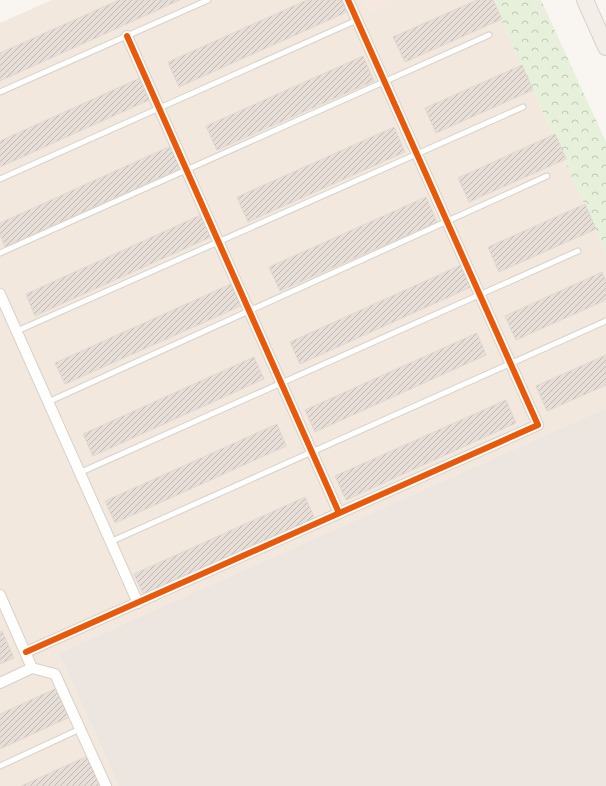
<svg xmlns="http://www.w3.org/2000/svg" width="606" height="786" font-family="Jost,sans-serif">
<style>
.residential{fill:#f2e8de}
.commercial{fill:#f6e8e1}
.industrial{fill:#ede5e0}
.forest{fill:url(#forest-crowns)}
.building{fill:url(#building-hatch);stroke:#e2d8d2}
.lines{fill:none;stroke-linecap:round;stroke-linejoin:round}
.lane-casing{stroke:#d7d1cb;stroke-width:7}
.street-casing{stroke:#d7d1cb;stroke-width:12}
.primary-casing{stroke:#dad1cc;stroke-width:18}
.lane{stroke:#fefefd;stroke-width:5}
.street{stroke:#fefefd;stroke-width:10}
.primary{stroke:#f3eee8;stroke-width:16}
.cycleway-casing{stroke:#fffaf3;stroke-width:8}
.cycleway{stroke:#e8590c;stroke-width:6}
</style>
<defs>
<pattern id="forest-crowns" width="20" height="18" patternUnits="userSpaceOnUse"><rect width="20" height="18" fill="#e7f0db"/><path d="M2 6a3 3 0 1 1 6 0M12 15a3 3 0 1 1 6 0" fill="none" stroke="#c0c6b4"/></pattern>
<pattern id="building-hatch" width="6" height="6" patternUnits="userSpaceOnUse"><rect width="6" height="6" fill="#e6ded7"/><path d="M-1 1l2-2M0 6l6-6M5 7l2-2" fill="none" stroke="#bfb7b1"/></pattern>
</defs>
<rect width="100%" height="100%" fill="#f9f5f0"/>
<path class="residential" d="M52,0H364L370,13L398,0H492L606,252V408L59,653L119,786H0V23Z"/>
<path class="commercial" d="M364,0H398L370,13Z"/>
<path class="industrial" d="M606,408V786H119L59,653Z"/>
<path class="forest" d="M492,0H541L606,142V252Z"/>
<path class="building" d="M119,0H180L0,81V53Z
M307,0H342L347,12L179,87L168,62Z
M477,0H493L502,19L405,62L393,37Z
M363,56L374,81L217,150L206,126Z
M522,65L533,90L436,133L425,108Z
M140,78L149,100L0,167V141Z
M394,127L405,152L248,222L237,197Z
M555,134L566,159L469,202L458,178Z
M173,145L183,167L5,247L0,235V223Z
M426,197L437,222L280,291L269,267Z
M585,204L596,229L499,272L488,247Z
M203,214L213,236L35,316L26,294Z
M461,265L471,287L300,364L290,342Z
M602,272L606,281V300L516,340L505,316Z
M233,283L243,305L65,384L55,363Z
M477,333L486,355L315,432L305,410Z
M606,355V385L547,411L536,386Z
M254,357L264,379L93,456L83,434Z
M506,400L516,423L346,500L335,476Z
M277,424L286,446L115,523L105,501Z
M305,497L315,519L144,596L134,574Z
M2,631L14,658L0,664V632Z
M59,687L72,716L0,749V714Z
M90,755L103,784L99,786H21Z"/>
<g class="lines">
<g class="lane-casing">
<path id="lane" d="M0,92L208,0
M0,179L357,20
M0,253L489,35
M17,331L523,107
M48,402L547,176
M79,473L578,251
M110,542L606,321
M0,766L80,729"/>
</g>
<g class="street-casing">
<path id="street" d="M127,36L339,513
M0,294L138,603
M0,595L32,668L0,683
M26,652L538,425L348,0
M32,668L55,674L106,786"/>
</g>
<g class="primary-casing">
<path id="primary" d="M585,0L606,47"/>
</g>
<use href="#lane" class="lane"/>
<use href="#street" class="street"/>
<use href="#primary" class="primary"/>
<g class="cycleway-casing">
<path id="cycleway" d="M127,36L339,513
M26,652L538,425L348,0"/>
</g>
<use href="#cycleway" class="cycleway"/>
</g>
</svg>
